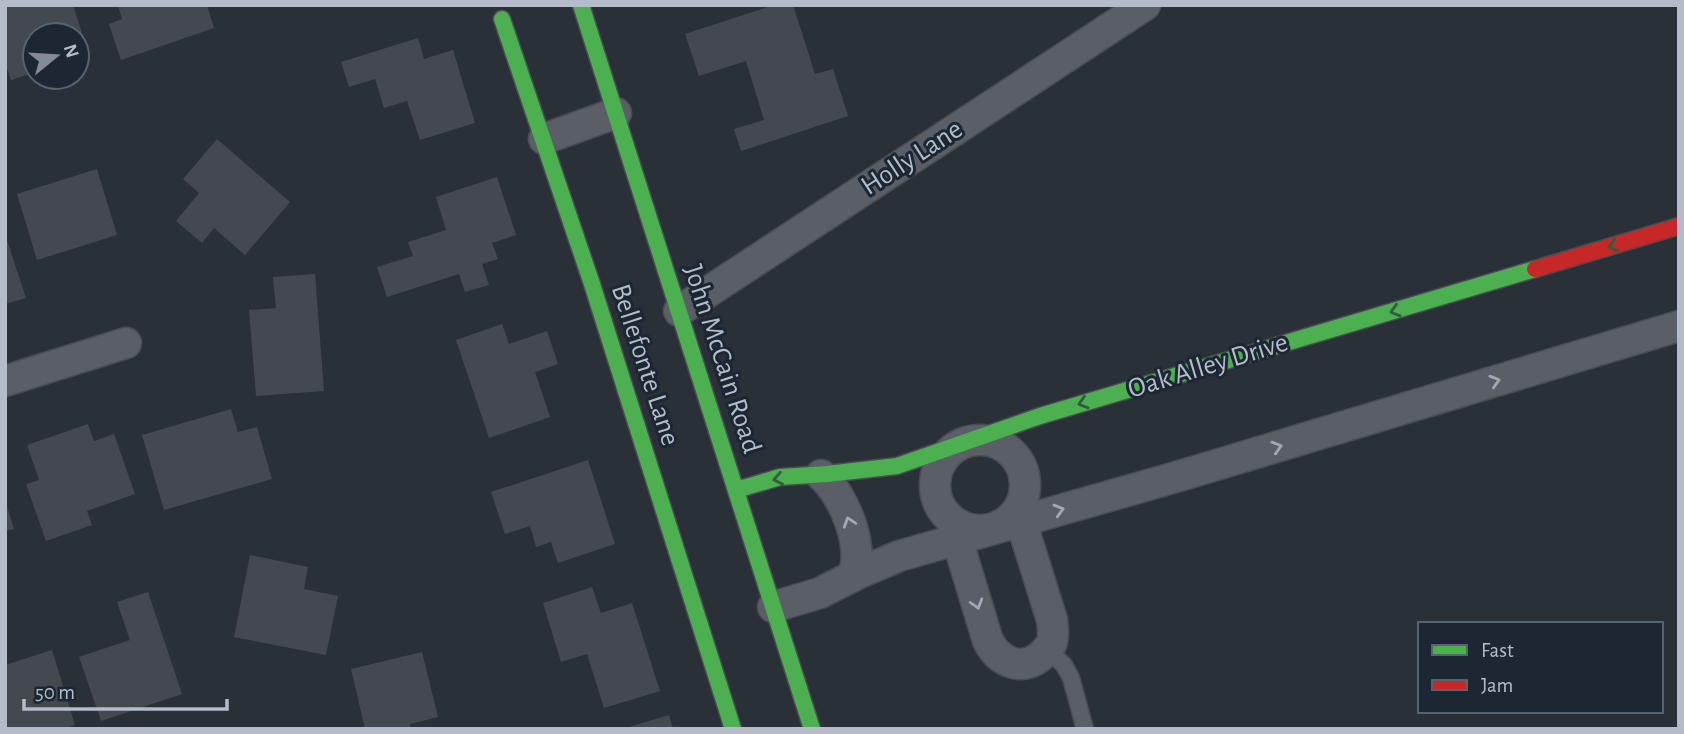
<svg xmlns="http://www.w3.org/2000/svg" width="1684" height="734" font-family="'Alegreya Sans',sans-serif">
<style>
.building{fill:#444950}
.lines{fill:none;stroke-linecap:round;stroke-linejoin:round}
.lane-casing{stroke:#484c53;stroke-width:19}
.street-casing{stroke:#484c53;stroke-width:33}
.fast-casing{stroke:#484c53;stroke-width:19}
.jam-casing{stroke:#484c53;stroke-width:19}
.lane{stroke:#5a5e66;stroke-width:16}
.street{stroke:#5a5e66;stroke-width:30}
.fast{stroke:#4caf50;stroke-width:16}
.jam{stroke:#c62828;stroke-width:16}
.oneway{stroke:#305d3f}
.oneway2{stroke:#a2a9b5}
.labels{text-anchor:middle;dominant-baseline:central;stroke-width:6;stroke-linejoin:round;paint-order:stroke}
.street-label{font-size:28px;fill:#b4bcc9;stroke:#1d2633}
</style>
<rect width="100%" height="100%" fill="#2a3038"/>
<path class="building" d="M5,5H73L89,55L77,59V35H35V72L11,80L5,62Z
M118,5H207L214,28L121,60L109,24L122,19Z
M774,5H793L815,74L833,69L848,116L741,151L734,129L764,120L746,61L699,76L685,34Z
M418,38L424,59L453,50L475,123L420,140L407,101L384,108L375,79L349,87L341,62Z
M217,139L290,202L245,255L214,228L202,243L176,221L199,193L183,179Z
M97,169L117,235L37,260L17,194Z
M497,177L516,235L492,243L498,259L482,264L489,285L465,292L459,274L387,297L377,267L413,256L408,242L446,230L436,197Z
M5,234L26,298L5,304Z
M315,274L324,391L256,396L249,310L276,308L273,277Z
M502,324L509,344L547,331L558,364L535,372L550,417L489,438L456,340Z
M231,409L238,432L257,427L272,479L164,510L142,435Z
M88,424L94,441L114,434L135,494L87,511L92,525L46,541L26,484L39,480L27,445Z
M588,460L615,544L558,563L551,542L536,547L530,526L505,534L491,492Z
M5,500L14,529L5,531Z
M250,555L308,567L304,589L338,596L326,655L234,637Z
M592,587L601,613L632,603L660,691L604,708L587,654L561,662L543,603Z
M148,592L182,694L101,721L79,657L130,640L117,602Z
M52,650L75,725L63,729H5V665Z
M422,652L438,717L410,724L411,729H365L351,669Z
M669,715L673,729H626V728Z"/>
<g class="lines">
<g class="lane-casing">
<path id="lane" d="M1048,650L1064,665L1071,678L1085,729"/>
</g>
<g class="street-casing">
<path id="street" d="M544,139L616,113
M679,311L1145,5
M5,381L126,343
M935 485a45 45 0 1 1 90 0a45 45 0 1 1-90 0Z
M821,475C844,495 866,548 852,577
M957,539L988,641C999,662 1022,673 1042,655C1046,651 1050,647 1052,642C1054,634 1053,627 1052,620L1021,521
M773,607L820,593L857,574L899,556L1176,477L1679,326"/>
</g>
<g class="fast-casing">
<path id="fast" d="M581,5L812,729
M502,19L592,284L733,729
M736,490L780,477L827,474L897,466L1040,416L1535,269"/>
</g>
<g class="jam-casing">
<path id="jam" d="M1535,269L1679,226"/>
</g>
<use href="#lane" class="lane"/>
<use href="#street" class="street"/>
<use href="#fast" class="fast"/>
<use href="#jam" class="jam"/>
</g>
<defs><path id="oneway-chevron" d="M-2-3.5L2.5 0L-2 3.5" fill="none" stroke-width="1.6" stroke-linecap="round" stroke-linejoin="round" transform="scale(1.75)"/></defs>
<g class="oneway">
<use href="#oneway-chevron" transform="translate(1613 246) rotate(163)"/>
<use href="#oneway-chevron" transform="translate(1395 311) rotate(163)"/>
<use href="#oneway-chevron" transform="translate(1083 403) rotate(163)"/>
<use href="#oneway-chevron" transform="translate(778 479) rotate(169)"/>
</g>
<g class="oneway2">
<use href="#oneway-chevron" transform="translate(1495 381) rotate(-17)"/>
<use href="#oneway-chevron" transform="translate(1277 447) rotate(-17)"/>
<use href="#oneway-chevron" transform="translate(1059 510) rotate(-16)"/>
<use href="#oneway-chevron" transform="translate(849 522) rotate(-108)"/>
<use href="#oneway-chevron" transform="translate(977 604) rotate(73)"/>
</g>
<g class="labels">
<g class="street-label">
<text transform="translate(912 158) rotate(-33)">Holly Lane</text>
<text transform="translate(722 359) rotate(72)">John McCain Road</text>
<text transform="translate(645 365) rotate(72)">Bellefonte Lane</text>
<text transform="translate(1208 366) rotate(-17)">Oak Alley Drive</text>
</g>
</g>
<rect width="1684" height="734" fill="none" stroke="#b4bcc9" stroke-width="14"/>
<rect x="1418" y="622" width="245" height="91" fill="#1d2633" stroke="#59626f" stroke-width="2"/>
<rect x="1432" y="645" width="35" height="10" fill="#4caf50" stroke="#59626f" stroke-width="2"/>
<text x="1481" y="657" font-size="21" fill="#b4bcc9">Fast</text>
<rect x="1432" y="680" width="35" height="10" fill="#c62828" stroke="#59626f" stroke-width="2"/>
<text x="1481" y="692" font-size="21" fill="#b4bcc9">Jam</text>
<g transform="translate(56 56) rotate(72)"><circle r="33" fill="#1d2633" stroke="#59626f" stroke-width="2"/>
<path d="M0-5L12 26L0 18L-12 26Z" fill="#848b96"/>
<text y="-10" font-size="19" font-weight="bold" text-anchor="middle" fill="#b4bcc9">N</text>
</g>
<path d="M24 699v10h203v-10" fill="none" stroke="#b4bcc9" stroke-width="3.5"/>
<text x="35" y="699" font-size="21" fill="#b4bcc9" stroke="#1d2633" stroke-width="5" paint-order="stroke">50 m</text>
</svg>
